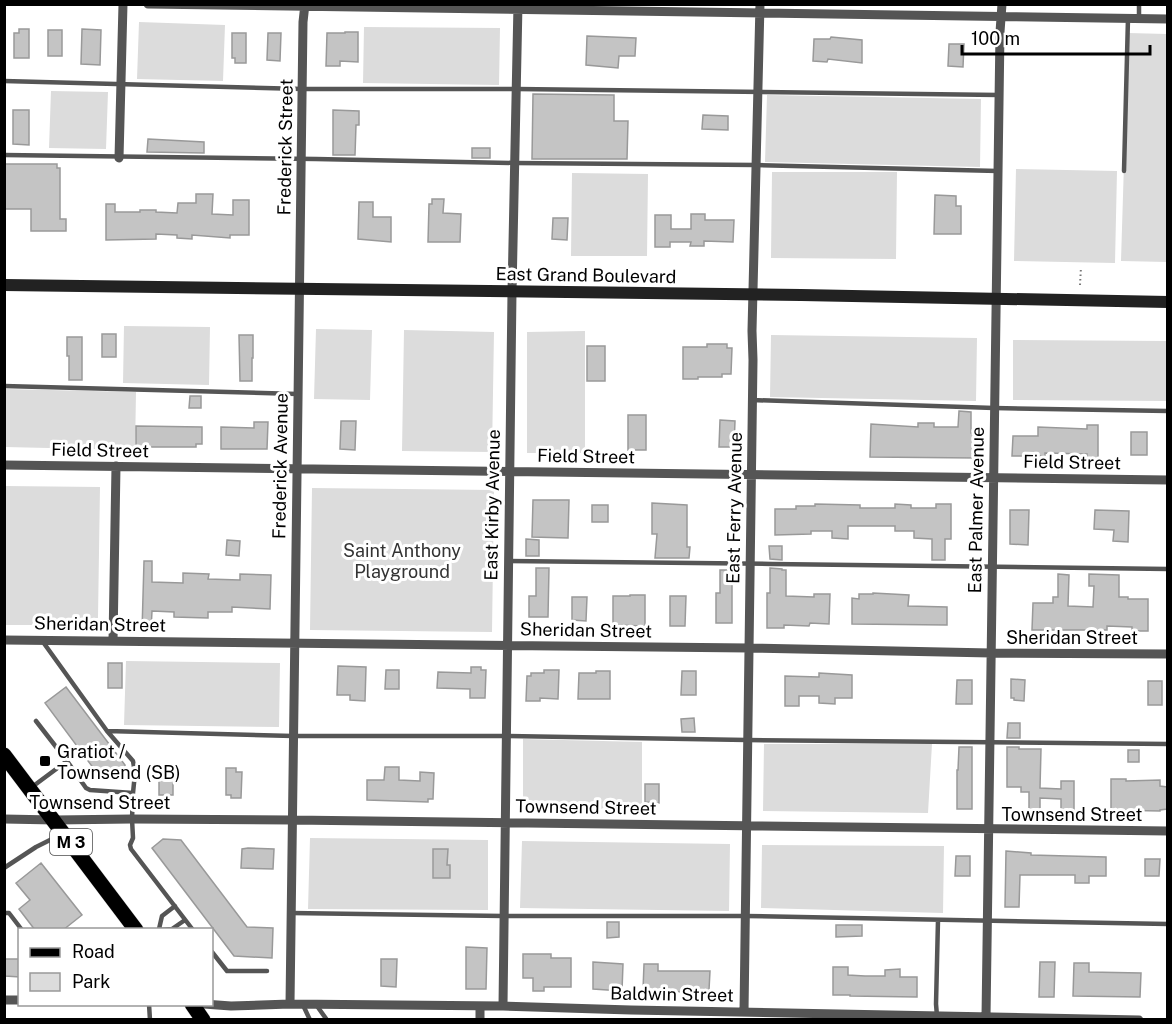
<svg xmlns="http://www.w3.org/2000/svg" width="1172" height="1024" font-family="'Public Sans',sans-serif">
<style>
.green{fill:#dcdcdc}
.building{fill:#c4c4c4;stroke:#999;stroke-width:1.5}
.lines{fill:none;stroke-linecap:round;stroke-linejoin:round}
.primary-casing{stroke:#dbdbdb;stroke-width:16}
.path{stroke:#777;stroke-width:2;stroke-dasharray:1.5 3;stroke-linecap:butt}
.service{stroke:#555;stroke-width:4.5}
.minor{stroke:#555;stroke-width:9}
.secondary{stroke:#222;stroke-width:12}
.primary{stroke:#000;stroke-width:15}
.poi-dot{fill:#000;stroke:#fff;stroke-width:2}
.labels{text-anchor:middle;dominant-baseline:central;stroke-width:6;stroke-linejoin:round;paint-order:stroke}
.shield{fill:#fff;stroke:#4c4c4c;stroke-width:1.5}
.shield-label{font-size:16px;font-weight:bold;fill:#000}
.street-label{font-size:18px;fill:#000;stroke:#fff}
.park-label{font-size:18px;fill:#333;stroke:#fff}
.poi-label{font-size:18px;fill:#000;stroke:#fff;text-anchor:start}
</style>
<rect width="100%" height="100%" fill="#fff"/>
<path class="green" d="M139,22L225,25L223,81L137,79Z
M364,27L500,28L499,85L363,83Z
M1128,33L1167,34V262L1121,261Z
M51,91L108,92L106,149L49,148Z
M767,95L981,99L980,167L765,162Z
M1016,169L1117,171L1115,263L1014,261Z
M772,172H897L896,259L771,258Z
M572,173L648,174L647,256H571Z
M124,326L210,327L209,385L123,383Z
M316,329L372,330L370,400L314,399Z
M404,330L494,332L492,452L402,451Z
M585,331V453H527V332Z
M771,335L977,338L976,401L770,397Z
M1013,340L1167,341V401L1013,400Z
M5,389L136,392L135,450L5,447Z
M5,486L100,487L98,618H96V625H5Z
M312,488L494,490L492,632L310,630Z
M126,661L280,663L279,727L124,725Z
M523,739L642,742V809L523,808Z
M764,744H932L928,813L763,811Z
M310,838L488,840V910L308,909Z
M522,841L730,844L729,911L520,908Z
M762,845L944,846L943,913L761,908Z"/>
<path class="building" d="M19,29H29V58H14V33H19Z
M82,29L101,30L100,65L81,64Z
M48,30H62V56H48Z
M345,32H358V62L340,61V66H326L327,33H345Z
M232,33H246V63H235V58H232Z
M268,33H281L280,61L267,60Z
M587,36L636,38L635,56H619L618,68L586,65Z
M831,37L862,40V63L828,59L827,62L813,61L814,39H830Z
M949,44H964L963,67L948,66Z
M533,94L614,95V121H628L627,159H532Z
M13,110H29V145L13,144Z
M333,110L359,111V125H356L355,155H333Z
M703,115L728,116V130L702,129Z
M148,139L204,142V153L147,152Z
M472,148H490V158H472Z
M4,164H57V168H60V219H66V231H31V209H4Z
M196,194H213L212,214L233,215V200H249V235H230V238L192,235V239L177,238V235L156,234V239L106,240V204H115V212H140V210H156V212L177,213L178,203H196Z
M935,195L956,196V206H961V234H934Z
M432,199H444L443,213L461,214L460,242H428L429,204H432Z
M359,202H373V217H391V242L358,239Z
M691,214H705V220H734L733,242L704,241V246H690L691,242H670V247H655V215H671V229H691Z
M553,218H568L567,240L552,239Z
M102,334H116V357H102Z
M239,335H253V358H252V381H240Z
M67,337H82V380H69V356H67Z
M707,344H727V348H732L731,374H722V377H698V379H683V347H707Z
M587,346H605V381H587Z
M190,396H201V408H189Z
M959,411L971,412V433H976V458L870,457L871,424L918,427V423H934V427H958Z
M628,415H646V450H628Z
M720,420L735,421L734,447H719Z
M341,421H356L355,450L340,449Z
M254,422H268L267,449H221V427L254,428Z
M1087,425H1098V458H1087V454L1045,453V456H1012L1013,436H1038V427L1087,429Z
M136,426L202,427V444H196V447H136Z
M1131,432H1147V455H1131Z
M533,500H569L568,538L532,537Z
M652,503L687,505V547H690L689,558H655L657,534H652Z
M815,504L860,505V508H895V504L911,505V508H936V504H951V539H945V560H932V539L914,538V531H895V526H848V539L832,538V531H811V534L775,535V509H796V506H815Z
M592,505H608V522H592Z
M1010,510H1029L1028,545L1010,544Z
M1095,510L1129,511L1128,542L1113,541L1114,530L1094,529Z
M526,539L539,540V556H526Z
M227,540L240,541L239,556L226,555Z
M769,546H782V560L770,559Z
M144,561H152V582L183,583V573L209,574L208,579L240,580V574L271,575L270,609L232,607V612H208V618L174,617V612L152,611L151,631H142Z
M536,568H549L548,617H529V596H536Z
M770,568L782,569V570H786V596L814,597V594H830L829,624L810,623L809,626L784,625V628H767V593H770Z
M720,570H732V623H716V593H720Z
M1058,574L1069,575L1068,606L1093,607L1094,586H1089V574L1119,575V597H1128V599H1148V631H1132V627L1107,626V630H1032L1033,603H1053V597H1058Z
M873,593L909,595L908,606L947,607V625L852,624V598L859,599V594H873Z
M630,595H645V626L613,625V596H630Z
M670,596H686L685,626H670Z
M572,597H587L586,621L572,620Z
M108,663H122V688H108Z
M338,666L366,667L365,701L350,700V695H337Z
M471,667H481V670H486L485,698H470V689L437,688L438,672L471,673Z
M386,670H399V689H385Z
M544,670H559L558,699L540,698V701H526L527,676H531V673H544Z
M596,671H610V699H578L579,673H596Z
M682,671H696V695H681Z
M819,673L852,675V698H835V704L819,703V696H799V706H785V676L819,677Z
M1011,679L1025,680L1024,701L1014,700V698H1011Z
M957,680H972V704H956Z
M1148,681H1162V705H1148Z
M66,687L125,765V773H97L45,703Z
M694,718L695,732H682L681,719Z
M1008,723H1020V738H1007Z
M959,747H972V809H957V770H958Z
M1007,747H1019V749H1041L1040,788L1061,789V781H1074V810H1061V799L1040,798V813H1029V792H1021V787H1007Z
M1128,750H1139V762H1128Z
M159,765L173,766V795H159Z
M385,767H399V780L420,781V772L434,773L433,799H428V802L367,800V780H384Z
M226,768H236V772H242L241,798H231V795H226Z
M1111,779H1126V781L1160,780V786L1167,787V809L1160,810V811L1111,810Z
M645,784H659V803L645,802Z
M163,839L181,840L247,927L273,928L272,958L234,956L152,848Z
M248,848L274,849L273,869L241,868L242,849Z
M433,849H448L447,865H450V878H433Z
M1006,851L1031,853V855L1106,857V876H1089V883H1075V875H1020L1019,907H1005Z
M956,856H970V876H955Z
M1145,859H1160L1159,876H1145Z
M41,863L82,915L63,930H35L19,909L30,900L16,883Z
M607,922H619V937L607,938Z
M836,925H862V936L836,937Z
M466,947L487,948L486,989H466Z
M523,954H551V958H571V987H544V991H533V978H523Z
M5,959H20V977L5,976Z
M381,959H397L396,987L381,986Z
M593,962L623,964L622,991L593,989Z
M1040,962H1055L1054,997H1039Z
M1074,963H1089V972L1141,973L1140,997L1073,996Z
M644,964H658V971H710L709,990H702V992H685L643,990Z
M833,967H848V975L865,976H885V970L900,969V977H917V997L850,996V995H833Z"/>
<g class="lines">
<g class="primary-casing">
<path id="primary" d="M4,755L136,930
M192,1004L203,1020"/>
</g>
<path class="path" d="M1080,285L1081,267"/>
<path class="service" d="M1139,18V4
M4,81L303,89H517L999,95
M4,155L316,159L515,163L756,165L998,171
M1124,171L1128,18
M4,386L298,394
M752,400L994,408L1168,411
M508,561C728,564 948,565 1168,569
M43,642L107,731L293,736H505L747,740L1168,744
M36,721L67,761
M107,731L133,761L135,773L133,793
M32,787L67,761L86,788L90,790L133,793L132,819L133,838L130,845L131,849L193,930
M4,868L36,847L62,834
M4,913H9L22,930
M291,913L503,916H745L1168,924
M159,929L162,916L175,906
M159,930L172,929L185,920
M212,952L227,971H267
M149,1004L150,1020
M303,1005L310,1020
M317,1006L327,1020
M937,1016L936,1004L938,920"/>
<path class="minor" d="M148,4L1168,19
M119,158L123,4
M4,465L1168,480
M4,640L749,648L991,653L1168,654
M113,641L116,466
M4,819L55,820L132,819L292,820L1168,831
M4,1000H20
M204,1004L231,1006L290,1004L503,1006L631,1010L1139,1020
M290,1004L303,22L305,4
M503,1006L512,292L518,4
M744,1012L753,360L752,331L760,4
M986,1017L1000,32L1002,4
M480,1020V1007"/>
<path class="secondary" d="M4,285L801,295L1168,302"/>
<use href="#primary" class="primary"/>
</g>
<rect class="poi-dot" x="39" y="755" width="12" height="12" rx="3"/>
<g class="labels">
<rect class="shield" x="50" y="829" width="42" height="26" rx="4.5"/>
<g class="shield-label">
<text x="71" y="842">M 3</text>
</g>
<g class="street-label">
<text transform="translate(285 147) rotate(-89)">Frederick Street</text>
<text transform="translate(586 275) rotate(1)">East Grand Boulevard</text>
<text transform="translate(100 450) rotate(1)">Field Street</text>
<text transform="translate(586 456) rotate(1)">Field Street</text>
<text transform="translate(1072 462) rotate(1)">Field Street</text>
<text transform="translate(280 466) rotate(-89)">Frederick Avenue</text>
<text transform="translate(492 505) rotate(-89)">East Kirby Avenue</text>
<text transform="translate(734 508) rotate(-89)">East Ferry Avenue</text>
<text transform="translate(976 510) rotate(-89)">East Palmer Avenue</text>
<text transform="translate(100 624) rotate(1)">Sheridan Street</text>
<text transform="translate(586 630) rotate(1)">Sheridan Street</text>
<text x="1072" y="637">Sheridan Street</text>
<text x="100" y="802">Townsend Street</text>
<text transform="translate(586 807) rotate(1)">Townsend Street</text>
<text x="1072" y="814">Townsend Street</text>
<text transform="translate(672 994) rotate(1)">Baldwin Street</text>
</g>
<g class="park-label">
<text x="402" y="550">Saint Anthony<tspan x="402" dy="21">Playground</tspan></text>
</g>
<g class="poi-label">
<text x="57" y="751">Gratiot /<tspan x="57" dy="21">Townsend (SB)</tspan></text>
</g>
</g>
<rect width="1172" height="1024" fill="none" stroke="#000000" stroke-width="12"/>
<rect x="18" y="928" width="195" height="78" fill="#ffffff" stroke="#999999" stroke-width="1.5"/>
<rect x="30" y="948" width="30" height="9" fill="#000000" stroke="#999999" stroke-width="1.5"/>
<text x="72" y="958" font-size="18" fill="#000000">Road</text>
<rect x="30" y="973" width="30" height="18" fill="#dcdcdc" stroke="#999999" stroke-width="1.5"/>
<text x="72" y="988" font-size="18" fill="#000000">Park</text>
<path d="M962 45v9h188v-9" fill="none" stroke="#000000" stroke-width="3"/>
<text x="971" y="45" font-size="18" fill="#000000" stroke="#ffffff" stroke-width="4.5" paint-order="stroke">100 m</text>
</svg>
